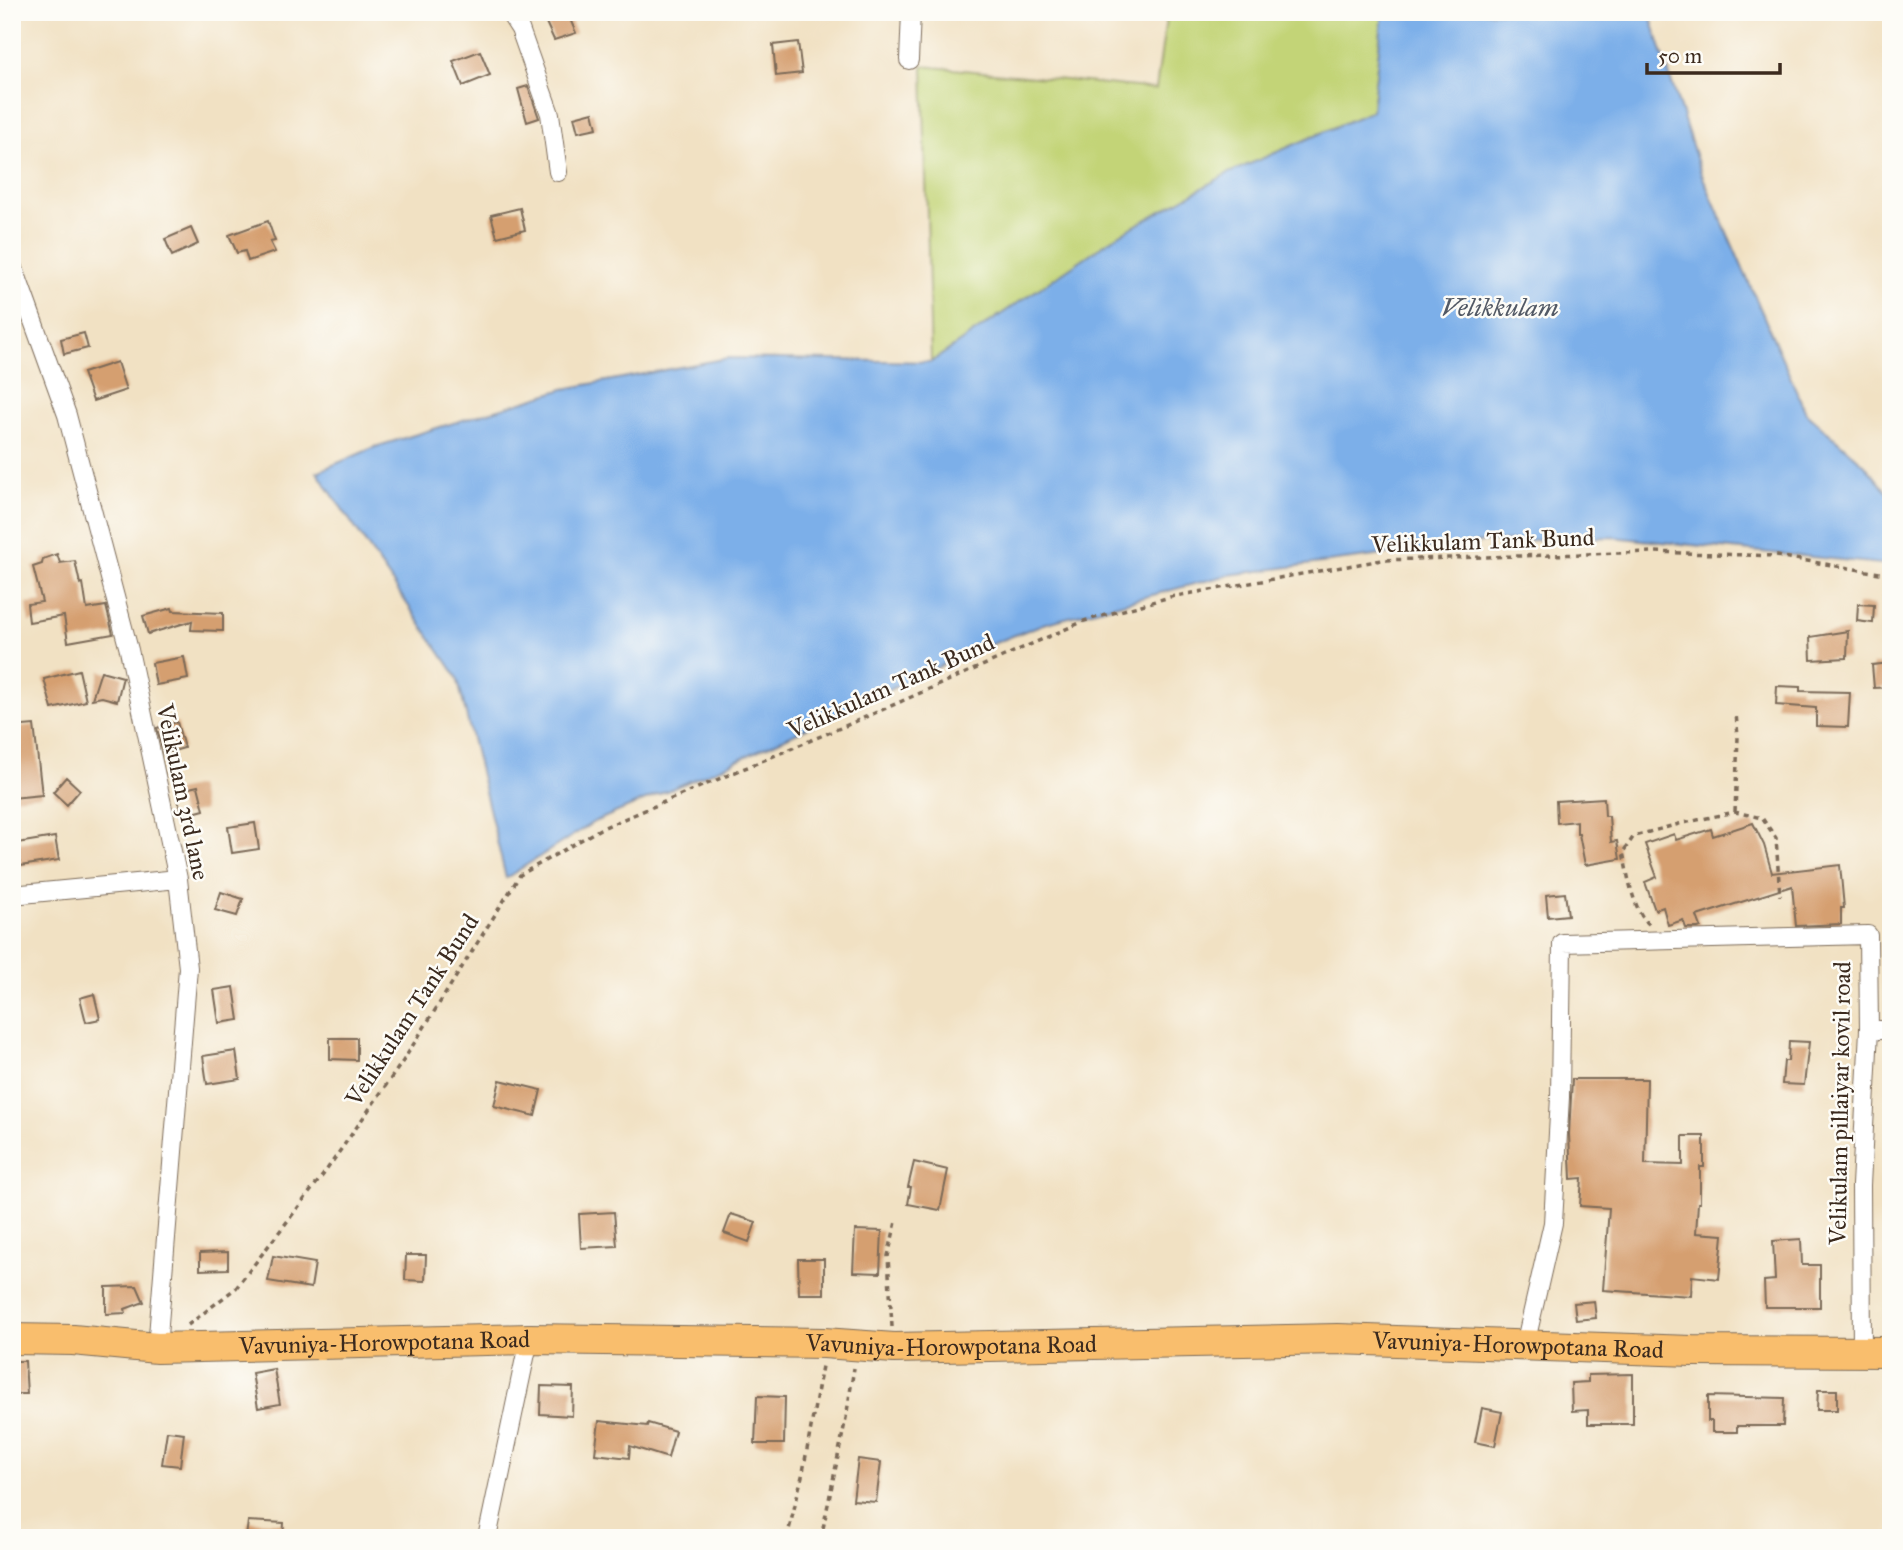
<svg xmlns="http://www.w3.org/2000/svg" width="1903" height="1550" font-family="'IM FELL Great Primer',serif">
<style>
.green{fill:#c3d477;stroke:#7f7f4a;stroke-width:2}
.water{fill:#7cafe9;stroke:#5c6c84;stroke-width:2}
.building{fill:#d59f70}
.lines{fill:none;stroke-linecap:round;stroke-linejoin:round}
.minor-casing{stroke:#7b6a58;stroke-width:20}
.trunk-casing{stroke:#7b6a58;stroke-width:32}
.path{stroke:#7b6a58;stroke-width:3.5;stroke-dasharray:5 5;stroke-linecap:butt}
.minor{stroke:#fff;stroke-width:18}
.trunk{stroke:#f9be6d;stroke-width:30}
.labels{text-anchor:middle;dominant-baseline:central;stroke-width:5;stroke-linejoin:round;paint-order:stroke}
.street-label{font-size:24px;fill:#3b2a1e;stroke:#fdfcf7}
.water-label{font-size:26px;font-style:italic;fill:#525965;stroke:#fdfcf7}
</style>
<rect width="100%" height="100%" fill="#fdfcf7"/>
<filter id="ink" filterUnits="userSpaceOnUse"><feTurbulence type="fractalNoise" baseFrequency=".0143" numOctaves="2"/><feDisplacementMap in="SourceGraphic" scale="14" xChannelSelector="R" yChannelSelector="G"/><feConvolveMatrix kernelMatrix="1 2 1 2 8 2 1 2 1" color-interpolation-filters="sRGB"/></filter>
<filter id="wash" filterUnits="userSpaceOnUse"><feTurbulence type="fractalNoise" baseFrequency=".00686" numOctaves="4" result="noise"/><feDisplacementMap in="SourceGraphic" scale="28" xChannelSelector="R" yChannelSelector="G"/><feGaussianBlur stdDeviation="1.57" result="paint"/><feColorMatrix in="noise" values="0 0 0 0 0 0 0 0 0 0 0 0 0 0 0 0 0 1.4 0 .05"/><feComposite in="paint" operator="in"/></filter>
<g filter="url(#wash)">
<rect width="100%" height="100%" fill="#f1e1c3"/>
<path class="green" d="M1167,12H1383L1372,111L1229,173L1115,237L931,362L923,66L1156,89Z"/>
<path class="water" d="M1383,12H1649L1701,173L1806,413L1865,465L1891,497V565L1612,537L1483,542L1228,575L1043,624L962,656L718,769L594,822L506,878L457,677L317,472L375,447L564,389L728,358L931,362L1115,237L1229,173L1372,111Z"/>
<g id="blocks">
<path class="building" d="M551,12H567L576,33L554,40L543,16Z
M798,42L802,73L776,76L773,45Z
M480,51L490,75L463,86L453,61Z
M528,86L539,118L527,122L518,89Z
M593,112L597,128L578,132L574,117Z
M520,208L525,230L497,237L491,215Z
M268,221L275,241L270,242L275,252L248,261L245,251L237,253L229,235Z
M191,228L198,244L172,256L165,239Z
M84,333L88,348L64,354L61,339Z
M117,362L126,390L93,401L83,373Z
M57,554L60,563L75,561L80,584L83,583L87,609L106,606L113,634L68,642L64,616L29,622L27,604L42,602L33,567L42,564L43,559Z
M1858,604L1874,605L1873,623L1857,621Z
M172,608L173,611L223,613V631L191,630L192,621L148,634L143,616Z
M1848,631L1847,658L1811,660L1810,637Z
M184,657L188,679L156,685L152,663Z
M1891,663V687L1874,688L1872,665Z
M79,670L86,701L52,709L44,679Z
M101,671L123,677L117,701L102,697L92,699Z
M1777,686L1800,687V691L1850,692L1848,727L1816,726V708L1776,705Z
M177,722L184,748L163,754L157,728Z
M34,725L42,795L12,798V727Z
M66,777L80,790L67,805L53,792Z
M198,786L204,810L182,816L176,791Z
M1604,798L1605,816H1609L1611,842L1617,841L1620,859L1585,865L1579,834H1577V821L1557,823L1556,801Z
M255,823L259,849L232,853L228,827Z
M1753,823L1764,845L1772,873L1840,865L1844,908H1841V924L1796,926L1792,886L1697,916L1701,927L1698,928H1686L1683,920L1668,925L1663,907L1655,910L1645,882L1657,877L1645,844L1674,834L1676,840L1711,829L1713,836Z
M55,837L59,860L20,866L17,843Z
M221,892L243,899L237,916L215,910Z
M1565,893L1568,915L1548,917L1546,895Z
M234,987L239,1020L219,1023L214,990Z
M94,994L100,1019L86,1022L80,998Z
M330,1038H357V1060L330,1059Z
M1789,1041L1809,1042L1804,1085L1782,1084L1784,1061H1788Z
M236,1051L240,1079L207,1084L203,1056Z
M1572,1079H1647L1645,1164L1683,1165V1136H1704V1167H1700V1203H1698L1696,1233L1723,1235L1719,1279L1692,1276L1691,1296L1603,1290L1609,1208L1580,1206L1582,1178L1571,1179L1569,1134Z
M500,1080L541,1090L535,1116L494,1106Z
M914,1162L948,1170L940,1210L908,1204L911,1187H908Z
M614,1212L617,1246L581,1248L579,1214Z
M731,1214L756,1222L749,1242L724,1233Z
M855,1230L882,1231L880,1273L853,1272Z
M1801,1239L1802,1265H1820V1307H1765L1764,1281L1775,1280L1773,1241Z
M228,1252V1269L200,1270V1253Z
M406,1255H426L425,1281L405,1280Z
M273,1256L315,1263L311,1288L268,1281Z
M798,1259H824V1294H799Z
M137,1286L144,1302L125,1309L126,1313L106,1314V1287Z
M1594,1301L1596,1318L1576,1320L1574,1303Z
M12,1361H25L27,1394H12Z
M274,1369L280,1404L258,1408L252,1373Z
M1633,1374V1424H1588V1410L1572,1411L1571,1383L1588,1382V1375Z
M541,1386L573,1387L572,1416L540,1414Z
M1818,1390H1837V1410H1817Z
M757,1396L785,1397L784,1444H755Z
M1708,1396L1784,1398L1783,1426H1737V1432H1712V1421H1708Z
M1482,1408L1502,1412L1495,1446L1475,1442Z
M599,1421L647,1426L648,1423L675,1431L668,1458L630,1446L629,1458L595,1454Z
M167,1431L184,1433L180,1466L162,1464Z
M858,1459L881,1462L876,1502L853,1500Z
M248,1521L284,1523L283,1538H246Z"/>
</g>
</g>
<g filter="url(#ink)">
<use href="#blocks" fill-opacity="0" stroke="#7b6a58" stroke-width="2"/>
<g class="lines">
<g class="minor-casing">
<path id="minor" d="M509,12L520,29L550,114L558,172
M909,60L911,12
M12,263L67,415L129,650L178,879L188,968L157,1348
M12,895L178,879
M1869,1030H1891
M1525,1345L1553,1223L1560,1097L1562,943L1868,935L1869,1030L1861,1185L1862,1353
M487,1538L529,1339"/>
</g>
<g class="trunk-casing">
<g id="trunk">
<path id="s1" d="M12,1339L73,1340L157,1348L529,1339L824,1343L894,1348L1338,1339L1692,1351L1891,1352"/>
</g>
</g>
<path class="path" d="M1735,812L1738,737L1736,713
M1649,924C1633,912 1627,871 1623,852L1634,836L1679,824L1735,812L1762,818L1776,838L1780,896
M188,1325L236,1288L323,1175L403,1061L520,875L600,829L852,723L1084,621L1170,597L1382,560L1653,552L1777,556L1891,575
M892,1327L888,1256L896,1222
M787,1538L803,1472L822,1366
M821,1538L846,1418L854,1368"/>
<use href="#minor" class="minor"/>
<use href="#trunk" class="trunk"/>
</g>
</g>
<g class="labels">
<g class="street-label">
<text transform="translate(1483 541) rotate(-2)">Velikkulam Tank Bund</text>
<text transform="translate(891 686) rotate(-24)">Velikkulam Tank Bund</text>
<text transform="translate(183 792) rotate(78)">Velikulam 3rd lane</text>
<text transform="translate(412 1010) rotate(-57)">Velikkulam Tank Bund</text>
<text transform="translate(1840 1103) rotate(-89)">Velikulam pillaiyar kovil road</text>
<text stroke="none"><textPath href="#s1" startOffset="373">Vavuniya-Horowpotana Road</textPath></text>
<text stroke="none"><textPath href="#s1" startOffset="940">Vavuniya-Horowpotana Road</textPath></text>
<text stroke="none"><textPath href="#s1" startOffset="1507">Vavuniya-Horowpotana Road</textPath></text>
</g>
<g class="water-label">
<text x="1500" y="307">Velikkulam</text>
</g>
</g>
<rect width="1903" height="1550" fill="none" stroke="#fdfcf7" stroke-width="42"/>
<path d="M1647 63v10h133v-10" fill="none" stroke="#3b2a1e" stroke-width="3.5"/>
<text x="1658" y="63" font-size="21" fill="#3b2a1e" stroke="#fdfcf7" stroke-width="5" paint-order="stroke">50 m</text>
</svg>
